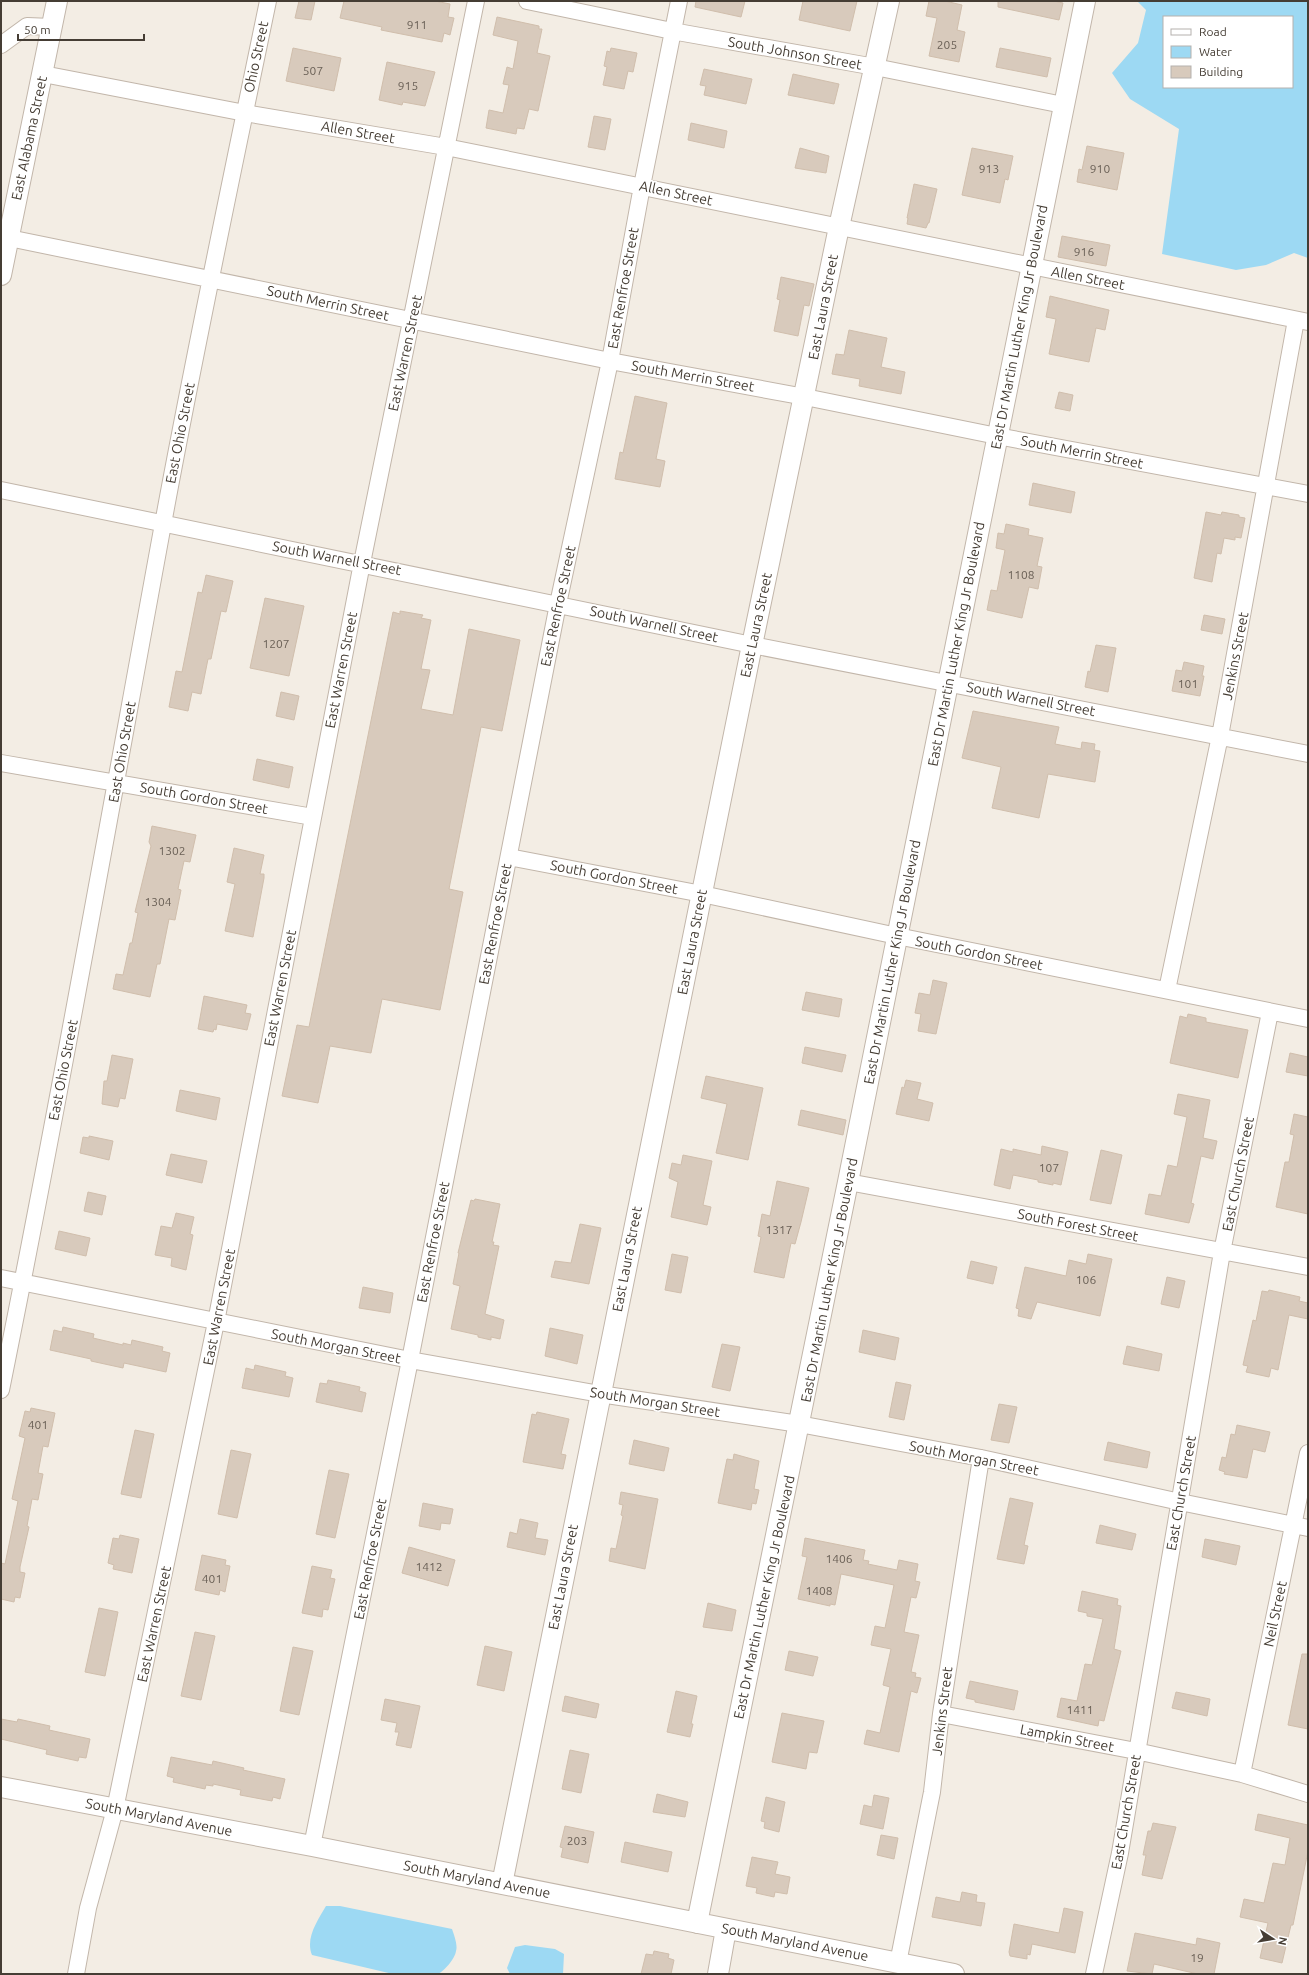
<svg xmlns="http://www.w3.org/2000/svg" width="1309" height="1975" font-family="Ubuntu,sans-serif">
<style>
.water{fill:#9dd9f3;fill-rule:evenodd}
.building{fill:#d8cabc;stroke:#d0beac}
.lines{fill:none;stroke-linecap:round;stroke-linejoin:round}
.minor-casing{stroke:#c2b6aa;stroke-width:18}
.tertiary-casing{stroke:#c2b6aa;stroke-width:22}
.minor{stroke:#fff;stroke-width:16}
.tertiary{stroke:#fff;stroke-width:20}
.labels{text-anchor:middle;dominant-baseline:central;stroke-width:3.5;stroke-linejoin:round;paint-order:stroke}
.number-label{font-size:12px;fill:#6a6056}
.street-label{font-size:14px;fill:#453d34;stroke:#fff}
</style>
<rect width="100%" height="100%" fill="#f3ede4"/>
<path class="water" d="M1140,1H1308V258L1294,253L1266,265L1236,270L1162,254L1179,129L1130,99L1112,73L1138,43L1146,10L1138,2ZM1164,17H1292V87H1164Z
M326,1906H340L452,1929C454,1935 458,1945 456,1951C455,1959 444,1971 438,1974H393L312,1955C305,1938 318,1920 326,1906Z
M525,1945L555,1949L564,1954L563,1974H510L507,1968L515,1947Z"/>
<path class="building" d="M299,1H315L311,20L295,18Z
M344,1H435L450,4L448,17L454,18L450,35L444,33L442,42L381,30L382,27L340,18Z
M696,1H745L741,17L695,7Z
M803,1H857L850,31L799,20Z
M929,1H945L962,5L957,30L965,32L959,62L929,56L937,18L926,16Z
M998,1H1054L1063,3L1059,20L998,7Z
M497,17L539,26V29H542L537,53L550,56L538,111L529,109L524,129L517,128L516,134L486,128L489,110L503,113L509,85L503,84L507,67L513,69L518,41L493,35Z
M293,48L341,58L334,91L286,81Z
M611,48L637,53L633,72L628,71L624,89L603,85L607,67L604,66L607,51L610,52Z
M1000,48L1051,58L1047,77L996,67Z
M387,62L435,72L425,106L403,102L402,105L379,100Z
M704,69L752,79L746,104L704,95L706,86L700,85Z
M793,74L839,84L834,104L788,95Z
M594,116L611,119L605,150L588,147Z
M691,123L727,131L724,148L688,140Z
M1087,146L1124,153L1117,190L1077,182L1079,169L1082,170Z
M800,148L829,156L826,173L795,168Z
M972,148L1013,156L1008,180L1005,179L1000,203L962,195Z
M914,184L937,189L929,223H928L926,228L907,224L908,218H907Z
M1062,236L1110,245L1106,266L1058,257Z
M781,277L814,284L809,306L804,305L798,336L774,331L780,300L777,299Z
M1050,296L1109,310L1105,330L1096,328L1089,362L1049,354L1056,319L1046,317Z
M849,330L887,338L881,367L905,372L901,394L859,386L860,379L832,374L836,354L844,355Z
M1059,392L1073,395L1070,411L1055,408Z
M635,396L667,403L656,459L665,461L660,487L615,479L620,452L623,453Z
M1033,483L1075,492L1071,513L1029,505Z
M1206,512L1221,515L1222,512L1239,515V517L1245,518L1241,538L1235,537V540L1224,538L1221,554L1217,553L1212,582L1194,578Z
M1006,524L1029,529L1028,535L1043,538L1037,566L1042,567L1038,589L1029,587L1022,618L987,610L991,590L997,591L1005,550L996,548L998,533L1004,534Z
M206,575L233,581L226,612L221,611L211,659H208L201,694L192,692L188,711L169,707L176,671L182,672L198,592L202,593Z
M265,598L304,606L289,676L250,668Z
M400,611L423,615L421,618L431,620L421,669L430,670L421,709L453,715L469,629L520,640L502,731L481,727L449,889L463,892L440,1010L382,999L371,1053L330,1046L318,1103L282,1096L297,1025L309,1027L393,612L400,614Z
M1204,615L1225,619L1222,634L1201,630Z
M1096,645L1116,648L1108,692L1085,687L1088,671L1090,672Z
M1184,662L1204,666L1202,676H1204L1200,696L1172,691L1176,670L1182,671Z
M281,692L299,696L294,720L276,716Z
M973,711L1059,727L1055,744L1081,749L1082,742L1095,744L1094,750L1100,751L1095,782L1048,774L1039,818L992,808L1001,767L962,758Z
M257,759L293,767L289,788L253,780Z
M152,826L196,835L190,862L184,861L178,889L181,890L175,920L169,919L160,964H157L150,997L113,989L116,974L123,975L130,943H132L138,913L135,912L151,846L149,842Z
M234,848L264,855L260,874H264V878L253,937L225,931L235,884L227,882Z
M933,980L947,983L936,1034L918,1031L921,1014L915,1013L919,993L930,995Z
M806,992L842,999L839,1017L802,1010Z
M204,996L247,1005L245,1013L251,1014L247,1030L217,1024L216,1030L214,1029L213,1032L198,1029Z
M1188,1014L1206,1018V1022L1248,1030L1238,1078L1170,1063L1180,1016L1187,1018Z
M805,1047L846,1055L842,1072L802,1063Z
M1290,1053L1308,1057V1076L1286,1072Z
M112,1055L133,1059L125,1099L120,1098L118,1107L102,1104L104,1081H107Z
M706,1076L763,1088L748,1160L716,1153L727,1104L701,1098Z
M906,1080L921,1083L917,1099L933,1103L929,1121L896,1114L902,1087L904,1088Z
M180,1090L220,1098L216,1120L176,1111Z
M1178,1094L1210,1100L1203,1138L1217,1141L1213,1159L1201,1156L1191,1203L1194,1204L1189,1223L1145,1214L1149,1194L1161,1196L1168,1165L1177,1167L1187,1117L1174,1114Z
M801,1110L846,1120L843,1135L798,1125Z
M1294,1114L1308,1117V1214L1276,1207L1285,1162H1289L1294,1135L1290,1134Z
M89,1136L113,1141L109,1160L80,1153L83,1137L89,1138Z
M1042,1146L1068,1152L1061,1185L1053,1183V1185L1038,1182V1180L1013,1175L1010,1189L994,1185L1001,1149L1013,1152V1149L1041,1155Z
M1101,1150L1122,1155L1111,1204L1090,1200Z
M171,1154L207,1161L202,1183L166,1175Z
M683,1155L712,1161L703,1205L711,1207L707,1225L671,1217L678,1182L669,1178L672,1163L681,1165Z
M777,1181L809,1188L801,1222L795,1244L791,1243L784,1278L754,1272L761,1237L758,1236L762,1214L770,1216Z
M88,1192L106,1196L102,1215L84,1211Z
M475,1199L500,1204L492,1242H494L493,1245L499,1246L485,1314L504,1320L500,1339L491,1337V1340L478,1337V1335L451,1329L460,1286L453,1284L459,1253H458L471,1200L474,1201Z
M176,1213L194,1217L190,1234L193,1235L186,1270L171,1266L172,1258L155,1255L161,1226L172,1228Z
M580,1224L601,1228L589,1284L551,1277L555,1261L571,1263Z
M59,1231L90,1238L86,1256L55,1249Z
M672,1254L688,1257L681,1293L665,1290Z
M1088,1254L1112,1259L1100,1316L1037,1302L1031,1319L1018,1316L1019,1309L1016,1308L1025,1267L1066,1276L1069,1260L1086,1264Z
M971,1261L997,1267L993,1284L967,1278Z
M1167,1277L1185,1281L1179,1308L1161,1304Z
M363,1287L393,1293L390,1313L359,1308Z
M1269,1290L1300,1297L1299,1301L1308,1303V1319L1289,1315L1278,1370L1271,1368L1269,1377L1246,1372L1248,1366L1243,1365L1253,1320L1256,1321L1262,1291L1268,1292Z
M63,1327L94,1334L93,1338L123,1345V1343L131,1345L132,1340L163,1347L162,1351L170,1353L166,1372L124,1363L123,1368L91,1361V1359L50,1350L54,1330L62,1332Z
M550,1328L583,1335L577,1364L545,1356Z
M863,1330L899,1338L895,1360L859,1352Z
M722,1344L740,1347L730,1391L712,1387Z
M1127,1346L1162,1354L1159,1371L1123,1364Z
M255,1365L286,1372L285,1376L293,1378L289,1397L242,1388L246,1368L254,1370Z
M328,1380L360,1387L359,1391L366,1393L362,1412L316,1402L320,1383L327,1384Z
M896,1382L911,1385L904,1420L889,1417Z
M999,1404L1017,1407L1009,1443L991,1440Z
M31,1408L55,1413L48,1447L43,1446L38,1473L43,1474L38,1500L32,1499L27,1526L29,1527L20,1567V1572L25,1573L20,1598L15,1597L14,1602L1,1599V1563L5,1564L18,1501L12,1499L25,1438L19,1436L25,1411L30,1412Z
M537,1412L569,1419L561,1454L566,1455L563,1469L523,1462L532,1414L536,1415Z
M1237,1425L1270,1432L1265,1452L1253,1449L1247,1478L1224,1474L1225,1472L1219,1470L1222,1457L1226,1458L1231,1434L1235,1435Z
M135,1430L154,1434L141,1498L121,1494Z
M634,1440L669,1448L664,1471L629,1464Z
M1108,1442L1150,1452L1147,1468L1104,1460Z
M231,1450L251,1454L237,1518L218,1514Z
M734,1454L759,1461L754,1489L759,1490L756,1504L752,1503L751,1510L718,1503L727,1459L733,1460Z
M329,1470L349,1474L335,1538L316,1534Z
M621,1492L658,1499L645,1569L609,1561L611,1548L616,1549L623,1516L621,1515L623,1505L619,1504Z
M1010,1498L1033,1503L1024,1545L1028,1546L1024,1564L997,1559Z
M423,1503L453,1509L450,1524L441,1523L440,1530L419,1526Z
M520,1519L538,1523L535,1538L548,1540L545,1555L507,1547L510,1532L517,1534Z
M1100,1525L1136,1534L1132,1550L1096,1543Z
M120,1535L139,1539L132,1573L113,1569L114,1565L108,1563L113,1538L119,1539Z
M805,1538L865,1550L863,1560L869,1561L868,1564L897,1570L899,1560L918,1564L915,1581L920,1582L916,1598L911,1597L904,1632L919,1635L911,1672L916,1673L915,1677L921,1678L917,1693L911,1691L899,1752L864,1744L867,1730L880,1733L890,1687L883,1685L891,1649L871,1645L875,1626L885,1628L894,1585L841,1574L835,1605L830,1604V1606L798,1599L807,1557L802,1556Z
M1205,1539L1240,1546L1236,1565L1202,1557Z
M409,1547L455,1560L448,1586L402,1573Z
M202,1555L226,1560L225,1565L230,1566L225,1592L220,1590L219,1595L195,1590Z
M312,1566L332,1570L330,1578L335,1579L328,1610L323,1609L322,1617L302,1613Z
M1082,1591L1118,1599L1117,1605L1121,1606L1114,1649L1121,1651L1104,1721L1099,1720L1098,1726L1057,1717L1061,1698L1077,1701L1085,1664L1092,1665L1103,1619L1087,1616V1613L1078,1611Z
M708,1603L736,1610L732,1631L703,1627Z
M99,1608L118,1612L105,1676L85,1672Z
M195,1632L215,1636L201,1700L181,1696Z
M485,1646L512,1652L504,1691L477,1685Z
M293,1647L313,1651L299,1715L280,1711Z
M789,1651L818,1657L813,1676L785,1670Z
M1302,1654H1308V1729L1288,1725Z
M970,1681L1018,1691L1014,1710L975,1702V1700L966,1698Z
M676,1691L697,1696L691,1724H693L690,1737L667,1732Z
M1176,1692L1210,1699L1207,1716L1172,1708Z
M565,1696L599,1704L596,1718L562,1711Z
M385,1699L420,1706L411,1748L396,1745L399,1732H395L397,1723L381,1720Z
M782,1713L824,1721L817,1753L809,1752L806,1769L772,1762Z
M1,1719L17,1722L18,1719L50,1726L49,1730L90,1739L86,1758L79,1757L78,1761L46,1754L47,1750L1,1739Z
M570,1750L589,1754L581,1793L562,1789Z
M171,1757L212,1765L213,1761L244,1768L243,1770L285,1779L280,1799L273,1797L272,1801L240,1795L241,1790L213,1784V1786L206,1785L205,1789L173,1782L174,1778L167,1776Z
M657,1794L688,1802L685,1817L653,1812Z
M874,1795L889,1798L883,1829L860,1824L864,1805L872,1807Z
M766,1797L785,1802L779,1832L764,1828L765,1822L761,1821Z
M1258,1814L1308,1825V1851L1293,1925H1291L1282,1963L1260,1958L1268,1923L1240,1917L1244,1899L1264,1903L1273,1863L1285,1865L1290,1838L1255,1830Z
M1153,1823L1176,1827L1162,1879L1142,1875L1146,1855H1143L1148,1831H1151Z
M565,1826L594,1832L588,1863L561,1857L563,1848L560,1847Z
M881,1835L898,1838L894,1859L877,1855Z
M625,1842L672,1852L668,1872L621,1862Z
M752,1857L778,1862L775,1874L790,1877L787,1894L775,1892L774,1897L756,1893L757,1888L746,1886Z
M962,1892L977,1895L976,1902L985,1903L981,1926L932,1917L936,1897L960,1902Z
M1064,1908L1083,1912L1075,1953L1032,1944L1030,1955L1027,1954V1959L1010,1956L1009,1952L1014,1924L1059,1933Z
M1135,1933L1196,1945L1197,1938L1220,1943L1214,1974H1198L1154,1964L1152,1974L1127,1971Z
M654,1951L669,1954L668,1958L674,1960L671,1974H641L646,1954L653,1955Z"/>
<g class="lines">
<g class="minor-casing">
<path id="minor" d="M527,1L672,31L875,67L1063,105
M1,45L27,26L52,27
M43,74L245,113L446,147L1308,322
M9,238L610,361L805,397L997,436L1308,494
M1,490L752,645L1308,754
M1,763L313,817
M509,857L702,894L897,936L1308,1019
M1167,990L1220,736L1296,320
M848,1182L1308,1267
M1,1278L410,1360L600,1394L799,1424L981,1458L1180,1502L1308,1528
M1,1390C59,1102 110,813 163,524C195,349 232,175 268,1
M941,1714L1136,1751L1242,1774L1308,1794
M1242,1774L1308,1453
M312,1846L410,1360L558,604L610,361L642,186L679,1
M898,1963L932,1792L941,1714L981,1458
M76,1974L88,1908L115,1809L216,1322L362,563L476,1
M1094,1974L1120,1853L1222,1252L1270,1012"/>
</g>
<g class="tertiary-casing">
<path id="tertiary" d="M1,275L57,1
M1,1787L312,1846L954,1974
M502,1884L752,645L839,227L889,1
M697,1923L848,1182L1085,1
M718,1974L726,1929"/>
</g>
<use href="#minor" class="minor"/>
<use href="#tertiary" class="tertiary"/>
</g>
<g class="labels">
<g class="number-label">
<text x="417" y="24">911</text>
<text x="947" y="44">205</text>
<text x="313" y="70">507</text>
<text x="408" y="85">915</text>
<text x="989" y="168">913</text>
<text x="1100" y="168">910</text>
<text x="1084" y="251">916</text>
<text x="1021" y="574">1108</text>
<text x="276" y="643">1207</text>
<text x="1188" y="683">101</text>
<text x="172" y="850">1302</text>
<text x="158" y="901">1304</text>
<text x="1049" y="1167">107</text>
<text x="779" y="1229">1317</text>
<text x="1086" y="1279">106</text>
<text x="38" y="1424">401</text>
<text x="839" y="1558">1406</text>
<text x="429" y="1566">1412</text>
<text x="212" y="1578">401</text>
<text x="819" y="1590">1408</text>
<text x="1080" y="1709">1411</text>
<text x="577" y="1840">203</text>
<text x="1197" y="1957">19</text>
</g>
<g class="street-label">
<text transform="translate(795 53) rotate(10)">South Johnson Street</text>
<text transform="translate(256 57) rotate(-78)">Ohio Street</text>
<text transform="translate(358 132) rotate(10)">Allen Street</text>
<text transform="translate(29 138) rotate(-78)">East Alabama Street</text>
<text transform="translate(676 193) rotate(12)">Allen Street</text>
<text transform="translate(1088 278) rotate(11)">Allen Street</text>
<text transform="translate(623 288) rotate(-80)">East Renfroe Street</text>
<text transform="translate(328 303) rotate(12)">South Merrin Street</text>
<text transform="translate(823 307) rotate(-79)">East Laura Street</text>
<text transform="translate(1019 327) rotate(-79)">East Dr Martin Luther King Jr Boulevard</text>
<text transform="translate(405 353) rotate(-78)">East Warren Street</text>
<text transform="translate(693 376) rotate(10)">South Merrin Street</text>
<text transform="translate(180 433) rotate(-79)">East Ohio Street</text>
<text transform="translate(1082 452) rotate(11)">South Merrin Street</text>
<text transform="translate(337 558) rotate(11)">South Warnell Street</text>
<text transform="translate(558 606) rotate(-78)">East Renfroe Street</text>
<text transform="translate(654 624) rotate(12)">South Warnell Street</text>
<text transform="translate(756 625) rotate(-78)">East Laura Street</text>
<text transform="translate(956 644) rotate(-79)">East Dr Martin Luther King Jr Boulevard</text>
<text transform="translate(1235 656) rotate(-79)">Jenkins Street</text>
<text transform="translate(341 670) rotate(-79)">East Warren Street</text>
<text transform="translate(1031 699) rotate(11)">South Warnell Street</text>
<text transform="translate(122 752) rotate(-80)">East Ohio Street</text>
<text transform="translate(204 798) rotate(10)">South Gordon Street</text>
<text transform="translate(614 877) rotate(11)">South Gordon Street</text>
<text transform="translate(495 924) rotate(-79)">East Renfroe Street</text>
<text transform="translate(692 942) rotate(-79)">East Laura Street</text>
<text transform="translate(979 953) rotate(11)">South Gordon Street</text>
<text transform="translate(892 962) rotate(-79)">East Dr Martin Luther King Jr Boulevard</text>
<text transform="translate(280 988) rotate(-79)">East Warren Street</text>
<text transform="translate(63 1070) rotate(-79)">East Ohio Street</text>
<text transform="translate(1238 1174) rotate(-79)">East Church Street</text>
<text transform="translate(1078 1225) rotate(11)">South Forest Street</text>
<text transform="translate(433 1242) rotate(-79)">East Renfroe Street</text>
<text transform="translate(627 1259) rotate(-79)">East Laura Street</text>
<text transform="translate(829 1280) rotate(-79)">East Dr Martin Luther King Jr Boulevard</text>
<text transform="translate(219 1307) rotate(-79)">East Warren Street</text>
<text transform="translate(336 1346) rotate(11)">South Morgan Street</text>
<text transform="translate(655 1402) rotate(9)">South Morgan Street</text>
<text transform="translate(974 1458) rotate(11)">South Morgan Street</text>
<text transform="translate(1181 1493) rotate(-80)">East Church Street</text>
<text transform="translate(370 1559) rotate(-79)">East Renfroe Street</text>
<text transform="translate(563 1577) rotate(-79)">East Laura Street</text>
<text transform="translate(764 1597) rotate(-78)">East Dr Martin Luther King Jr Boulevard</text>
<text transform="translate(1275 1614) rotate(-78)">Neil Street</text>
<text transform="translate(154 1624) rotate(-78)">East Warren Street</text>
<text transform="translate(942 1711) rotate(-83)">Jenkins Street</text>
<text transform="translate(1067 1738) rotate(11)">Lampkin Street</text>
<text transform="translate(1126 1812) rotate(-80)">East Church Street</text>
<text transform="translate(159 1817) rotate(11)">South Maryland Avenue</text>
<text transform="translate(477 1879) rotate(11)">South Maryland Avenue</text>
<text transform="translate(795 1942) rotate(11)">South Maryland Avenue</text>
</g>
</g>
<rect width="1309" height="1975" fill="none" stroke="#453d34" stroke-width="4"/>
<rect x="1163" y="16" width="130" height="72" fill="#ffffff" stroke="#b5b1ae"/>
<rect x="1171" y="29" width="20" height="6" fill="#ffffff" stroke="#b5b1ae"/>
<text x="1199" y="36" font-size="12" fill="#453d34">Road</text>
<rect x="1171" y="46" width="20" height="12" fill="#9dd9f3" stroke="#b5b1ae"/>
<text x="1199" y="56" font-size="12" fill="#453d34">Water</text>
<rect x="1171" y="66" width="20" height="12" fill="#d8cabc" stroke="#b5b1ae"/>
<text x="1199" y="76" font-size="12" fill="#453d34">Building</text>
<g transform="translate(1273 1939) rotate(102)" stroke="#ffffff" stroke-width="3" paint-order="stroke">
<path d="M0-3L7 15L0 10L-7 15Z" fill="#453d34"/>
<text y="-6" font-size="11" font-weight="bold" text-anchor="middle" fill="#453d34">N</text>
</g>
<path d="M18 34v6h126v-6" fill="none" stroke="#453d34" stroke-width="2"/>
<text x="24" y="34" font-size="12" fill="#453d34" stroke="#ffffff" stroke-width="3" paint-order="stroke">50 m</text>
</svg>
